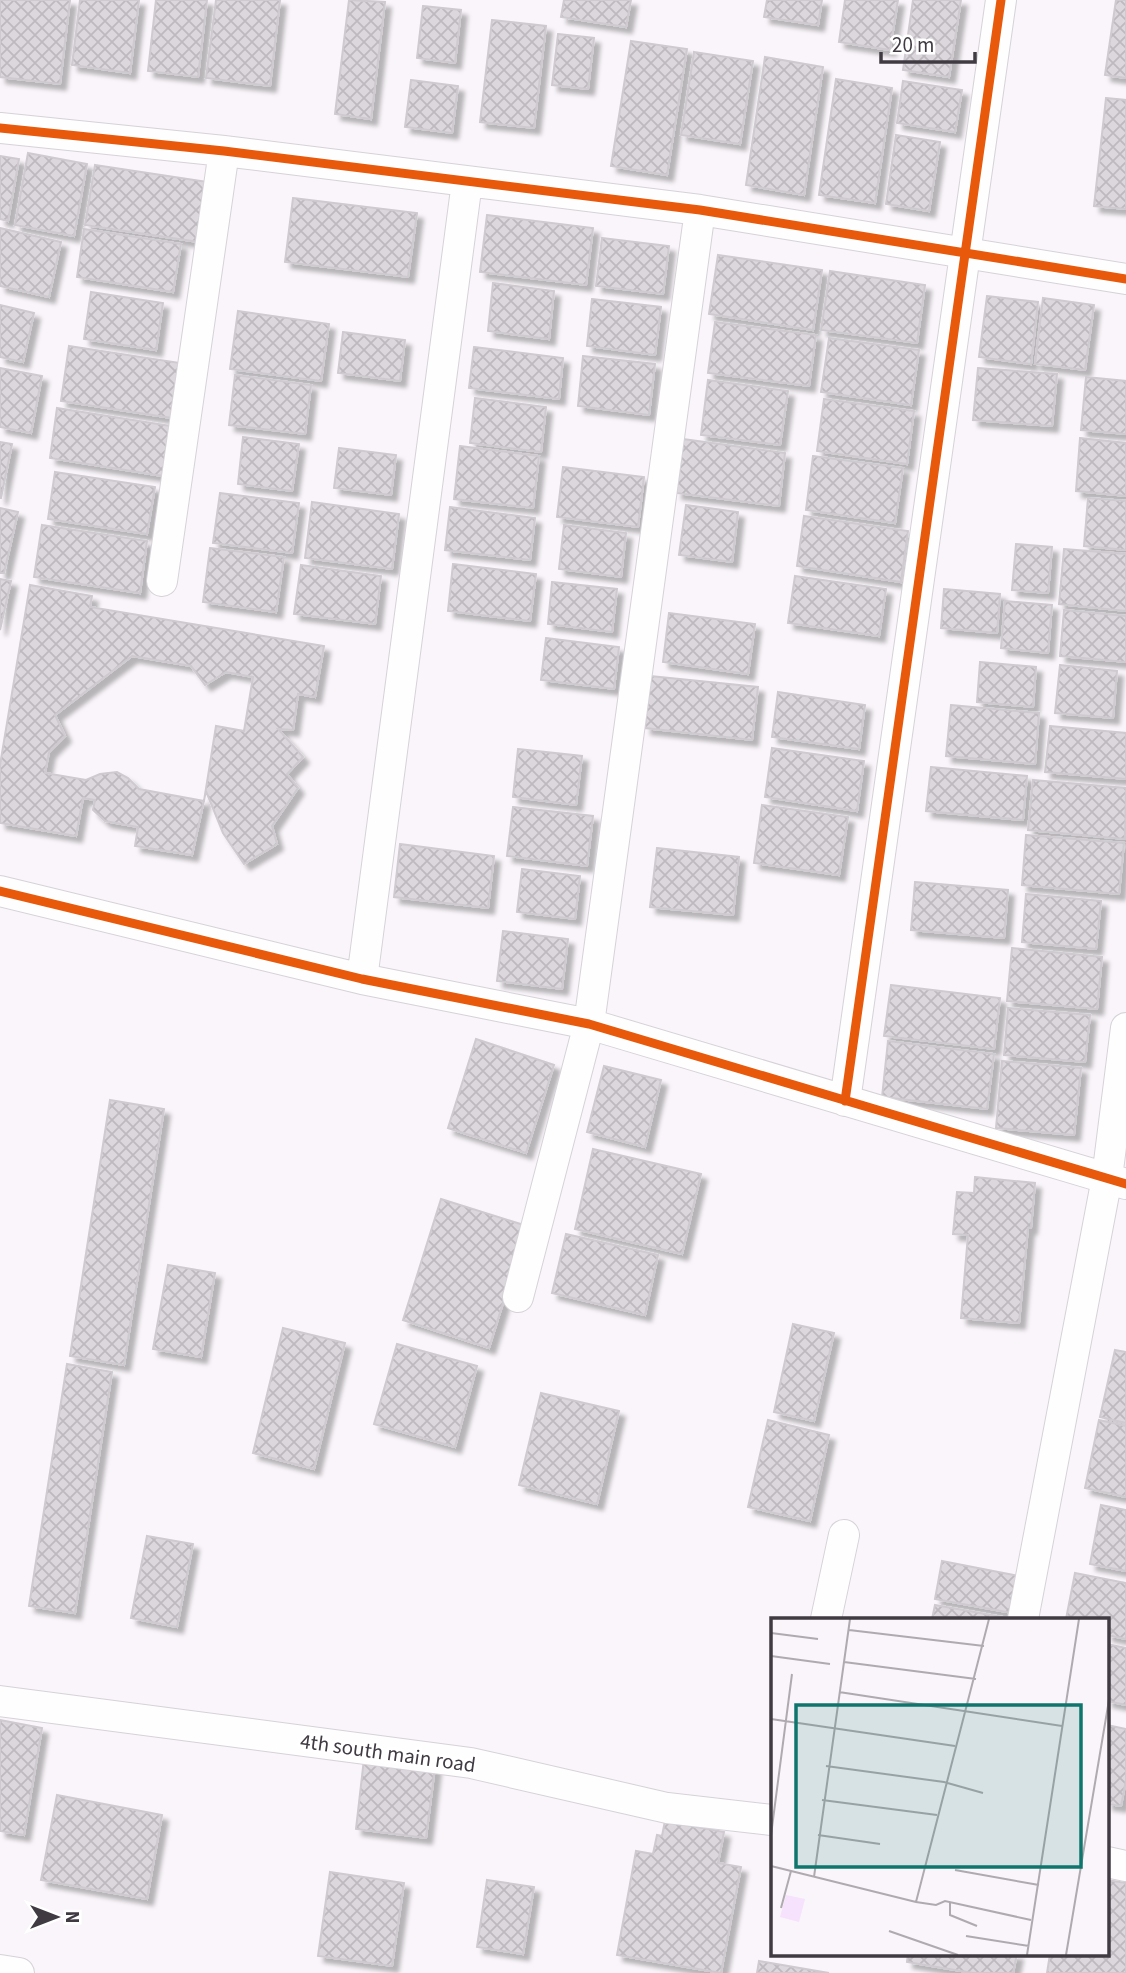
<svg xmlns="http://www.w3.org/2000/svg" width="1126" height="1973" font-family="'Source Sans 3',sans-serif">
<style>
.building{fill:url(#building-cross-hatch);stroke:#cecad0;stroke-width:2;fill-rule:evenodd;filter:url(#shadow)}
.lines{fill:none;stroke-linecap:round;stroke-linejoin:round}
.minor-casing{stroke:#d6d2d8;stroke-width:32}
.minor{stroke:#fefefe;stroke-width:30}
.cycleway-casing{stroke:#fff;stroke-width:13}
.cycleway{stroke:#e8590c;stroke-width:9}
.labels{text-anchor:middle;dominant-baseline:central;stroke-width:6;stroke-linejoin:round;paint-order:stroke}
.street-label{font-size:21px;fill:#403a42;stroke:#fff}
.inset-road{fill:none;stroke:#afaab0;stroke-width:2}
.view{fill:#0f766e;fill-opacity:0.15;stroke:#0f766e;stroke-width:3.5}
.inset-edge{fill:none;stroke:#403a42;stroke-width:3.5}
</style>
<defs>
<pattern id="building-cross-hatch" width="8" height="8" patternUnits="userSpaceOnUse" patternTransform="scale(1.75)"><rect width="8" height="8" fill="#dbd7dc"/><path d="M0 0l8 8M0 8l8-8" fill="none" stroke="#bdb9be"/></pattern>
<filter id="shadow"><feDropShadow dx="6" dy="6" stdDeviation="2" flood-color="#0004"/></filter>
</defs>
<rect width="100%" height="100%" fill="#f9f5fa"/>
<path class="building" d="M0,0H70L60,84L0,77Z
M80,0H139L130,73L72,65Z
M156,0H207L198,77L148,71Z
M216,0H280L270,86L206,78Z
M349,0L385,2L371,119L335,114Z
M564,0H631L626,27L561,17Z
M767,0H822L818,25L764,17Z
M845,0H898L890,50L839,42Z
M913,0H961L949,77L903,70Z
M1116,0H1126V78L1105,75Z
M423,6L461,10L455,63L417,58Z
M492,20L546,26L534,128L480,122Z
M558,34L594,38L588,89L552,85Z
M631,41L687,49L667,175L611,166Z
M694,52L753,61L740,144L681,135Z
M765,57L823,67L804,195L746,185Z
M836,79L892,88L875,203L819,195Z
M411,80L458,86L452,133L405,127Z
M903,81L962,90L955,132L897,123Z
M1106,98L1126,100V209L1094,206Z
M896,135L940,142L929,211L886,204Z
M28,153L87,164L74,236L15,225Z
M0,156L19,159L8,221L0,219Z
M95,165L208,182L199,242L85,225Z
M293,198L417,213L408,277L285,262Z
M487,215L593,228L586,285L480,272Z
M0,228L61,242L49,297L0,286Z
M84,229L181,244L173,292L77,277Z
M602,238L669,246L663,294L596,286Z
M718,255L822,270L813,330L709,314Z
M830,271L925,285L917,343L821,330Z
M493,283L554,291L549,339L488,331Z
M91,292L163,303L156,350L84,339Z
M987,296L1038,302L1031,364L979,357Z
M1043,298L1094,305L1085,370L1035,364Z
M592,299L661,307L655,355L587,346Z
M0,305L34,313L23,362L0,357Z
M238,311L329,324L321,381L230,369Z
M715,322L816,335L809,386L708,373Z
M343,332L405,340L400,381L338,373Z
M829,338L919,350L911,405L821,392Z
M69,346L180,363L172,418L61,401Z
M474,347L563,358L559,399L469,388Z
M583,356L655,364L649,415L578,406Z
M0,368L42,376L31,433L0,427Z
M978,368L1057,374L1052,426L973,420Z
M235,375L311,385L305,434L229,425Z
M1086,377L1126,381V434L1081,430Z
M708,380L788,391L780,445L701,435Z
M475,398L546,407L541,452L470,443Z
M824,399L914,411L907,464L817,451Z
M57,408L171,426L163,476L50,458Z
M243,437L299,444L292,491L238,484Z
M1080,438L1126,443V496L1076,491Z
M683,439L785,453L779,506L676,493Z
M0,442L12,444L1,498H0Z
M460,446L539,456L533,508L454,499Z
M339,448L396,455L391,495L334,488Z
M813,456L903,468L895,523L806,510Z
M563,467L644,477L638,527L557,517Z
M55,472L155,487L147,534L48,519Z
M220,493L299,503L292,553L213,543Z
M1088,498L1126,501V550L1084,546Z
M312,502L399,514L392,569L305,558Z
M686,505L738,512L732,562L679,555Z
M450,507L535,518L530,560L445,550Z
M0,508L18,512L4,573H0Z
M804,516L908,531L901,582L797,566Z
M42,525L147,541L140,593L34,577Z
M564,525L626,533L621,577L559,569Z
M1016,544L1052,547L1048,593L1012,590Z
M210,548L284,557L276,612L203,602Z
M1064,549L1126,554V611L1059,604Z
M453,564L536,574L530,621L448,611Z
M301,565L381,576L375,624L294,614Z
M795,576L886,589L879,636L788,623Z
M0,579L11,581L0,630Z
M552,582L617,589L612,632L548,624Z
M30,585L92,596L90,607L324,646L315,697L298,694L293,730L278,729L303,757L287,774L298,788L272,826L277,844L244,864L223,833L206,791L192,855L135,846L138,827L105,821L93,810L95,800L83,798L76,836L0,823V765ZM132,656L191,666L205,685L226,672L253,677L244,731L216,726L204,801L139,789L128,778L117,772L100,774L86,780L45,773L49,752L65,736L55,715Z
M944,589L1000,594L997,633L941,628Z
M1005,601L1052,605L1048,653L1001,648Z
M1064,610L1126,616V662L1060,656Z
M669,613L755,624L748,674L663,662Z
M546,638L619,647L614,689L541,680Z
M980,662L1036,667L1033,707L977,702Z
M1060,665L1117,671L1113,718L1055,713Z
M650,676L758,687L752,740L645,728Z
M778,692L865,705L859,749L772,737Z
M951,705L1039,713L1035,764L946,756Z
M1050,726L1126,733V779L1045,772Z
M772,748L864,761L857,811L765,797Z
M518,749L582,756L576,805L513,797Z
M931,767L1027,776L1023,820L926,811Z
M1033,780L1126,788L1125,839L1028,830Z
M762,805L848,817L839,875L754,863Z
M513,807L593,816L587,866L507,856Z
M1026,835L1124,843L1119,894L1022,885Z
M400,844L494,856L488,908L394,897Z
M657,848L739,857L733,915L650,907Z
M522,869L580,876L575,919L517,912Z
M915,882L1008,890L1004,938L911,930Z
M1026,894L1101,901L1096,949L1022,942Z
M503,931L568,939L562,989L497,981Z
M1012,948L1102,957L1097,1009L1007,1001Z
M891,985L1000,998L994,1049L884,1036Z
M1008,1008L1090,1015L1085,1062L1004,1055Z
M476,1039L554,1065L526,1153L448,1128Z
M888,1041L994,1054L987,1109L882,1097Z
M1002,1061L1081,1068L1074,1135L996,1128Z
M604,1066L661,1080L645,1147L587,1132Z
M110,1100L164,1109L124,1365L70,1356Z
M593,1149L701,1174L682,1254L575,1229Z
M975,1177L1035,1183L1031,1228H1028L1019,1323L961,1318L968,1235L953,1234L957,1192L974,1193Z
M441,1199L527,1226L489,1348L403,1320Z
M566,1234L658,1255L645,1315L552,1293Z
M168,1265L215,1273L201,1357L153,1349Z
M793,1324L834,1333L814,1421L774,1412Z
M283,1328L345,1343L314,1469L253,1453Z
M397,1344L477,1366L455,1447L374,1424Z
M1115,1350L1126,1352V1423L1100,1417Z
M67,1364L112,1372L75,1613L29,1606Z
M541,1393L619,1411L597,1504L519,1485Z
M768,1420L829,1435L810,1521L748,1507Z
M1099,1420L1126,1426V1497L1085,1488Z
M1101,1505L1126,1510V1571L1090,1564Z
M147,1536L193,1544L177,1627L131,1618Z
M942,1561L1029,1578L1023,1615L935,1599Z
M1075,1573L1126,1583V1639L1107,1635V1619H1066Z
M935,1605L1014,1619H932Z
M1107,1644L1126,1648V1705L1107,1701Z
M0,1720L42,1728L24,1835L0,1831Z
M1107,1725L1126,1729V1780L1121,1806L1107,1804Z
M365,1750L436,1759L426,1838L356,1829Z
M57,1795L162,1815L147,1899L41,1880Z
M665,1821L724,1832L718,1863L741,1867L721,1973L617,1955L636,1851L653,1854L657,1835L662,1836Z
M330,1872L404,1883L392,1966L318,1956Z
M487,1880L534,1887L523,1954L477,1947Z
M1107,1880L1126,1883V1973H1047L1050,1954H1107Z
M908,1954H1017L1013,1973H973L907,1962Z
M759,1961L829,1973H757Z"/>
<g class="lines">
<g class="minor-casing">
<path id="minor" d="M0,128L224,151L700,210L1126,279
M162,581L224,151
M0,891L362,979L589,1024L1126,1184
M362,979L467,182
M845,1101L1001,0
M518,1297L589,1024L700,210
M826,1619L844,1535
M1023,1619L1107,1178L1126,1028
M0,1701L471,1763L667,1808L772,1820
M1107,1862L1126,1866
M0,1970L19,1973"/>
</g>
<use href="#minor" class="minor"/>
<g class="cycleway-casing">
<path id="cycleway" d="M0,128L224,151L700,210L1126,279
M0,891L362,979L589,1024L1126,1184
M845,1101L1001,0"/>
</g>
<use href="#cycleway" class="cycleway"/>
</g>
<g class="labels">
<g class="street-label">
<text transform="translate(388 1753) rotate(8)">4th south main road</text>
</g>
</g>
<g transform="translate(771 1618)">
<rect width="338" height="338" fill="#f9f5fa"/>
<path d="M15,277L34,281L28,304L9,299Z" fill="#f6e2fc"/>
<path class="inset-road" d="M78,12L213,28M0,15L47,21M0,38L59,46M73,44L205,61M68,74L291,108M0,101L184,128M55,148L173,164L212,175M51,182L166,197M0,217L21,56M47,217L109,226M0,248L145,284L165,287L174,283L260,302M184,252L268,267M43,259L79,1M145,284L218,1M179,284V297L206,308M10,290L20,253M118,313L187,337M195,318L258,328M256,337L308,1M295,337L338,82"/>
<path class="view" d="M25,87H310V249H25Z"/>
<rect width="338" height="338" class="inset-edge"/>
</g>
<g transform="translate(56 1917) rotate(90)" stroke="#ffffff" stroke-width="5" paint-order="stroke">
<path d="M0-5L12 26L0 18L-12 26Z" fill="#403a42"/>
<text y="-10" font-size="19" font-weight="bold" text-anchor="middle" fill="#403a42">N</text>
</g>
<path d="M881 52v10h94v-10" fill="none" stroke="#403a42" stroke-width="3.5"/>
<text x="892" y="52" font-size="21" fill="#403a42" stroke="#ffffff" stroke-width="5" paint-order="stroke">20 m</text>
</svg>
